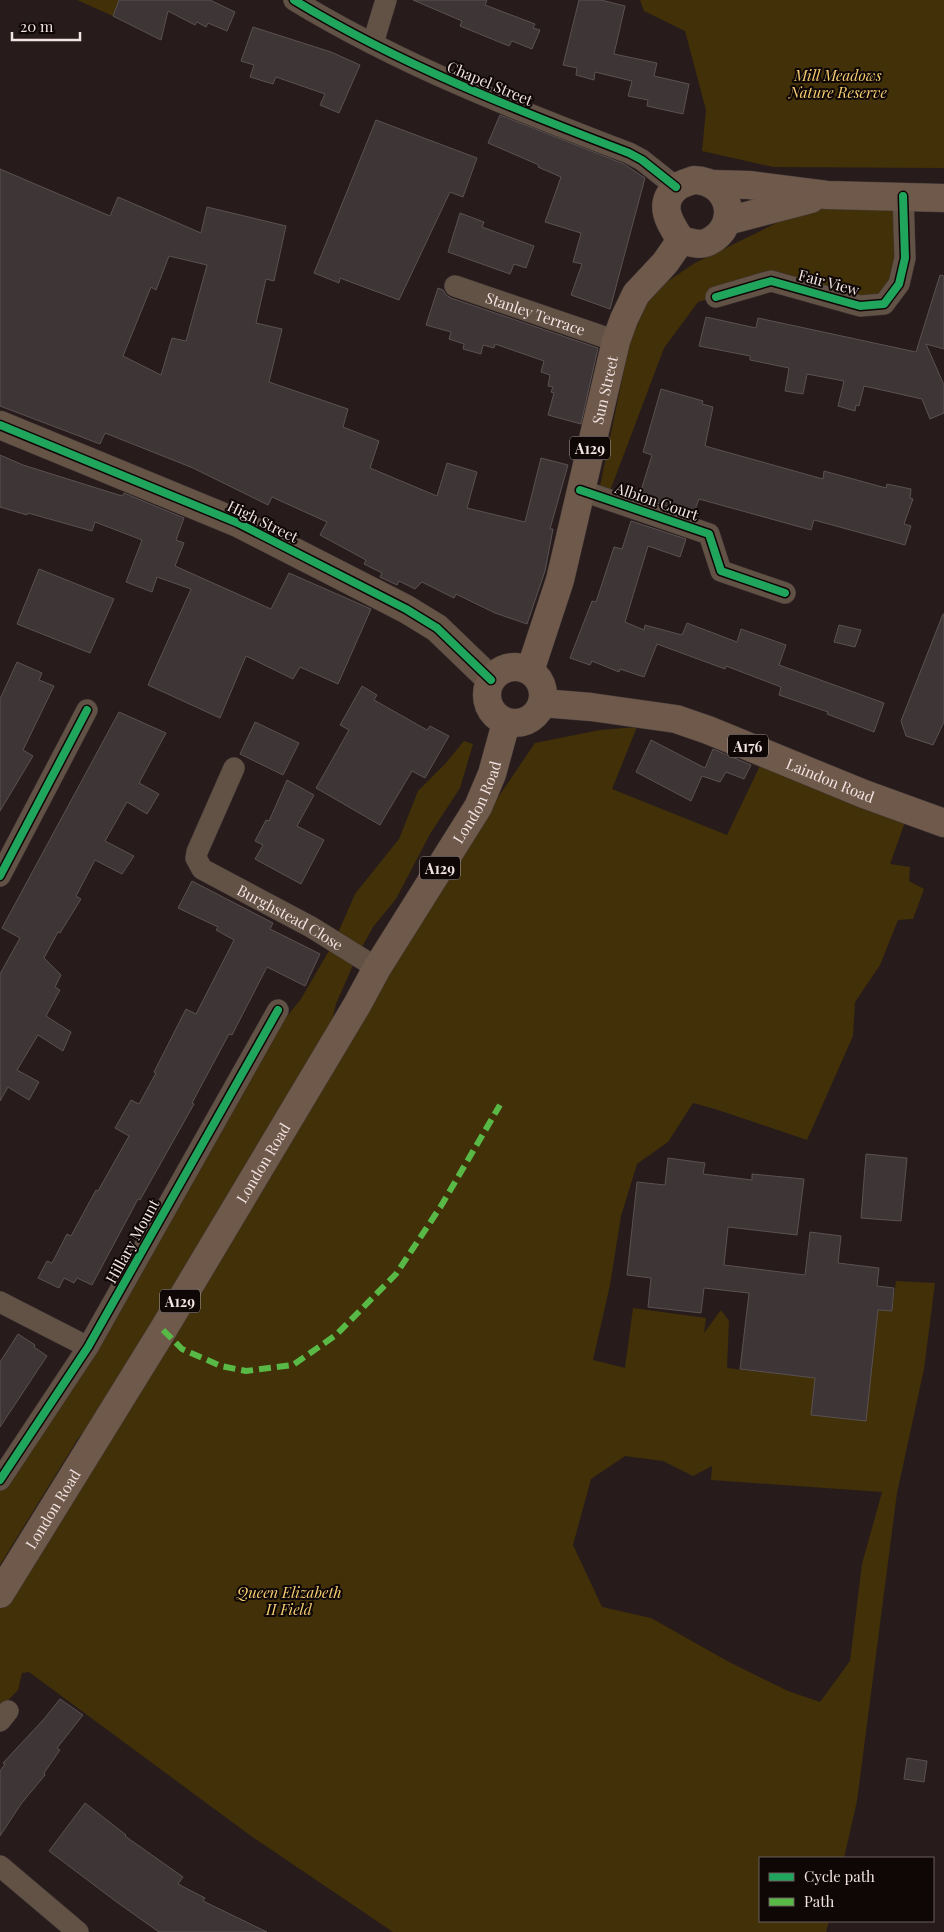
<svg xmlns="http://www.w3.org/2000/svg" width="944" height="1932" font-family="'Playfair Display',serif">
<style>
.green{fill:#413008;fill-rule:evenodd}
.building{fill:#3e3536;stroke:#5a5151;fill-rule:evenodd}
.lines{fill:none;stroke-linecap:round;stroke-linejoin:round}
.street-casing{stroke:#433938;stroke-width:22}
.secondary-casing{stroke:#433938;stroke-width:29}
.primary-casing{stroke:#433938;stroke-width:29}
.street{stroke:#625246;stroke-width:21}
.secondary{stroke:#655346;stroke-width:28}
.primary{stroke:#6e594b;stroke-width:28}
.quiet{stroke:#58b947;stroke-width:6;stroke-dasharray:12 6;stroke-linecap:butt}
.cycleway-casing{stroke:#0f0706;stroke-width:11}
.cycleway{stroke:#20a55d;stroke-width:8}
.labels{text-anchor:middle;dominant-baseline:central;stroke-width:4;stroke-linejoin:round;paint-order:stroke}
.shield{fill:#0f0706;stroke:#aea2a0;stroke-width:1}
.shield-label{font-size:14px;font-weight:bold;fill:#f2e4e2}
.park-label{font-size:15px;font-style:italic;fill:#f7ce71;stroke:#0f0706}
.street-label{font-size:15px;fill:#f2e4e2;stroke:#0f0706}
</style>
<rect width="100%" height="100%" fill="#271c1b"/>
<path class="green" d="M77,0H119L113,16Z
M640,0H944V168L773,167L702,151L706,110L685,31L644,11Z
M903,203L905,258L884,304L771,281L698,302L664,348L607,499L598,496L630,341L653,291L695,263L803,210Z
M637,727L612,789L727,835L766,753L909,811L890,864L910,867L909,881L924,889L913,919L898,920L880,965L855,1002L853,1036L807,1140L715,1109L693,1103L668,1142L637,1164L621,1216L610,1285L593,1360L625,1368L633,1308L706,1318L704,1333L721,1310L729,1321L727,1368L815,1378L811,1415L865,1421L878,1310L892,1311L896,1281L935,1283L924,1369L897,1493L857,1801L844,1858H760V1921H829L826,1932H393L251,1836L29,1672L22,1673L18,1690L0,1709V1594L136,1373L79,1437L0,1565V1480L266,1042L301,999L334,942L355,894L399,839L418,791L445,764L464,741L473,744L460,788L430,834L396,899L373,927L357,956L336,1004L322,1061L357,1005L535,743L600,730ZM625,1456L663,1461L693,1476L712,1466L711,1480L882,1492L862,1564L850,1661L820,1702L788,1691L729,1662L651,1618L602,1607L573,1545L591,1479Z"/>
<path class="building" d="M119,0H210L235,12L227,31L208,23L206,27L197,22L195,25L168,11L161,40L113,16Z
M413,0H487L485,5L535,24L533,28L540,30L532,49L512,41L509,46L460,26L462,21Z
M579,0H601L625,6L614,54L657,63L654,76L689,84L683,114L647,106L648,100L628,96L632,81L595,72L594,80L576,75L577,68L563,65Z
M253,27L331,52L360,65L339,113L320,105L325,94L276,77L273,84L250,77L254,65L241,61Z
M500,115L624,164L645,178L610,309L571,295L582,264L573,262L581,233L545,222L561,177L538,167L539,165L488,143Z
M376,120L477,158L463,197L450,192L399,300L340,278L339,283L314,273Z
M0,169L110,216L118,197L201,233L207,207L286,226L274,281L266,279L256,323L282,329L269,382L348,409L343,427L379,441L370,468L437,496L447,463L477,472L467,508L525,522L541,458L568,465L550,529H553L545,571L527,624L495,613L456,594L454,598L422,582L415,589L399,581L397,585L380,577L382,573L364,564L366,560L320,535L327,522L272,497L268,505L193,468L105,433L100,444L0,406ZM169,256L207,265L186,341L172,338L161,375L123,356L151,287L156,290Z
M460,213L484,222L482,227L534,246L526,268L514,264L510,274L448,252Z
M940,275L944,276V349L926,344L944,385V413L930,419L922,399L864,386L859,406L856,405L855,411L838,406L844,381L807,374L803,394L785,391L789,368L750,360V356L699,346L706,317L756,328L758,318L916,352Z
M438,288L443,290L446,295L451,298L598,348L581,424L548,415L554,393L551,392L553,387L548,386L550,375L541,372L544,361L495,344L494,348L483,345L481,354L463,349L464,344L449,339L451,332L426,325Z
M661,389L703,401L702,404L713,407L705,446L823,479L824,471L886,488L887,484L911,489L910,498L913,499L904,524L911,526L905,545L814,520L811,530L699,499L693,515L639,497L652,455L643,452Z
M0,455L23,465L122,496L124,493L184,518L176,540L184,543L175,566L271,609L289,573L371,609L338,684L300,667L293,679L246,656L220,718L148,685L191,589L157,577L152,592L126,582L142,540L95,522L92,531L28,513L27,515L0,507Z
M631,521L686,539L680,557L648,546L625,622L644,630L645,625L682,635L687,623L737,642L741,629L786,645L779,665L884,703L874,732L827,714L828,712L779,695L781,687L726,666L725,669L657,644L644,677L620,669L619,672L592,661L590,665L570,658L592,601L596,602L614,547L622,549Z
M39,569L114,599L90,653L17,624Z
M943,614H944V722L933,745L906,736L901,721Z
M839,625L861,630L855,647L834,642Z
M17,662L42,673L39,680L54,686L23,750L33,756L0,811V699Z
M362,686L377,695L374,700L427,730L430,726L449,736L425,778L412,771L380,825L316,788L349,730L340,725Z
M119,712L166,733L139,783L159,794L147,814L127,802L105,841L134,856L122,874L95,860L76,896L81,899L60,933L58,932L44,958L61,975L55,987L60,990L46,1016L71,1032L63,1051L38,1035L17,1070L39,1082L29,1100L8,1087L0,1101V974L20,938L2,928Z
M255,722L299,743L283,775L240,754Z
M651,740L705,768L713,749L751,765L744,779L726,772L720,782L702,776L691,801L636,772Z
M287,780L314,795L297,826L324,840L301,884L255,859L263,845L255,841L266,820L269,821Z
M192,881L273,923L270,929L320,954L305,986L267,967L232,1035L229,1034L208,1073L192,1103L194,1104L140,1200L138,1199L92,1285L77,1278L74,1283L64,1278L59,1288L38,1278L47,1261L52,1263L67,1234L71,1236L96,1190L98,1191L129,1136L115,1128L131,1100L139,1104L156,1073L154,1072L186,1009L196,1014L234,940L216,930L218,927L178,908Z
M866,1154L907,1158L901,1221L861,1218Z
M668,1158L705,1163L703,1174L752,1180V1174L804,1179L797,1235L728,1227L724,1265L805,1275L810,1232L841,1236L838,1263L879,1268L877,1286L894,1288L892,1311L878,1310L866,1421L811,1415L815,1378L740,1369L749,1293L704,1288L701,1313L648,1307L651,1278L627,1275L637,1182L665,1185Z
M18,1334L35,1345L34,1347L47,1356L0,1427V1362Z
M60,1699L83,1715L57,1748L60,1750L44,1773L45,1775L21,1804L0,1836V1771L5,1764L3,1763L44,1719Z
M907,1758L927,1761L924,1782L904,1779Z
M85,1803L126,1835L125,1836L183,1877L178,1884L205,1898L203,1901L267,1932H159L118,1903L49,1851Z"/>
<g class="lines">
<g class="street-casing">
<g id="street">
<path d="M294,0C399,64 514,109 629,153L642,160L676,187"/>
<path d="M373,43L386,0"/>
<path id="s1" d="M455,286L616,341"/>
<path d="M716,297L771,281L860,306L884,304L899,284L905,258L903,196"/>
<path d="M580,490L709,534L721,571L785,593"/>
<path id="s2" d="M234,768L197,852L196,858L202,869L311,927L377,968"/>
<path d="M0,876L87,710"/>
<path d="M0,1302L88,1347"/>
<path d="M0,1480L88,1347L278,1010"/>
<path d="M0,1721L8,1711"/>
<path d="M0,1866L78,1932"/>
</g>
</g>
<g class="secondary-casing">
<path id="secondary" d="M0,425L238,523L406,609L437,628L491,680"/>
</g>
<g class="primary-casing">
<g id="primary">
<path d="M694,180C731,181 741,226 708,242C700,246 689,242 681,240C670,224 657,204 676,188C680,184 688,182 694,180Z"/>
<path d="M712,184L749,185L827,195L944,198"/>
<path d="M727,221L811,199"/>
<circle cx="515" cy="695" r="28"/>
<path id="s3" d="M530,671L560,580L616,341L624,319L636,294L665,263L681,240"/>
<path id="s4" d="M542,703L591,707L676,719L708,730L864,794L944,823"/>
<path id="s5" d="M0,1594L163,1330L357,1005L377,968L478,807L492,774L506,723"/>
</g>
</g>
<use href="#street" class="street"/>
<use href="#secondary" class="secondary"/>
<use href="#primary" class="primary"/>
<path class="quiet" d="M163,1330L182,1349L221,1366L246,1371L293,1365L336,1335L396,1274L441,1206L500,1105"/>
<g class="cycleway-casing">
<path id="cycleway" d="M294,0C399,64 514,109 629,153L642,160L676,187
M716,297L771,281L860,306L884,304L899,284L905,258L903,196
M0,425L238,523L406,609L437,628L491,680
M580,490L709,534L721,571L785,593
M0,876L87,710
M0,1480L88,1347L278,1010"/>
</g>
<use href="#cycleway" class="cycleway"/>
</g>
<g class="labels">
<g class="shield">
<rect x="570" y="436.5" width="40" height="23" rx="4"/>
<rect x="728" y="734.5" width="40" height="23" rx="4"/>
<rect x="420" y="856.5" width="40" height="23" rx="4"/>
<rect x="160" y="1289.5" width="40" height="23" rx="4"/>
</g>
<g class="shield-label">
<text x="590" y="448">A129</text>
<text x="748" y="746">A176</text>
<text x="440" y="868">A129</text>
<text x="180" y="1301">A129</text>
</g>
<g class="park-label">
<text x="838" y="75">Mill Meadows<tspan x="838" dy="17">Nature Reserve</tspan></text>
<text x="289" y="1592">Queen Elizabeth<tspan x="289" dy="17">II Field</tspan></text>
</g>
<g class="street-label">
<text transform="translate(490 83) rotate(23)">Chapel Street</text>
<text transform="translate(829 282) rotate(15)">Fair View</text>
<text stroke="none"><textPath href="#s1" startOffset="85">Stanley Terrace</textPath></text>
<text stroke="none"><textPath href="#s3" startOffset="291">Sun Street</textPath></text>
<text transform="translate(657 501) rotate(19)">Albion Court</text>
<text transform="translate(263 521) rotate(26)">High Street</text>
<text stroke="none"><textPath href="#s4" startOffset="301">Laindon Road</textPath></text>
<text stroke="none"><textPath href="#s5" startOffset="925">London Road</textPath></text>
<text stroke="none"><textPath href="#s2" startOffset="211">Burghstead Close</textPath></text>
<text stroke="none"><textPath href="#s5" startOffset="505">London Road</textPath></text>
<text transform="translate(132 1241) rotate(-61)">Hillary Mount</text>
<text stroke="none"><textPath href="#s5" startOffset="100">London Road</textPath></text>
</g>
</g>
<rect x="759" y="1857" width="175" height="65" fill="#0f0706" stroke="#6a5f5e"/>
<rect x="769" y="1873" width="25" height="8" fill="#20a55d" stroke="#6a5f5e"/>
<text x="804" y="1882" font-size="15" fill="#f2e4e2">Cycle path</text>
<rect x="769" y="1898" width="25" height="8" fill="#58b947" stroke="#6a5f5e"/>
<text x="804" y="1907" font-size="15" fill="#f2e4e2">Path</text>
<path d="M12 32v8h68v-8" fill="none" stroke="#f2e4e2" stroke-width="2.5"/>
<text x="20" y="32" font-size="15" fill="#f2e4e2" stroke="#0f0706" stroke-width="4" paint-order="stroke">20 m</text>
</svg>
